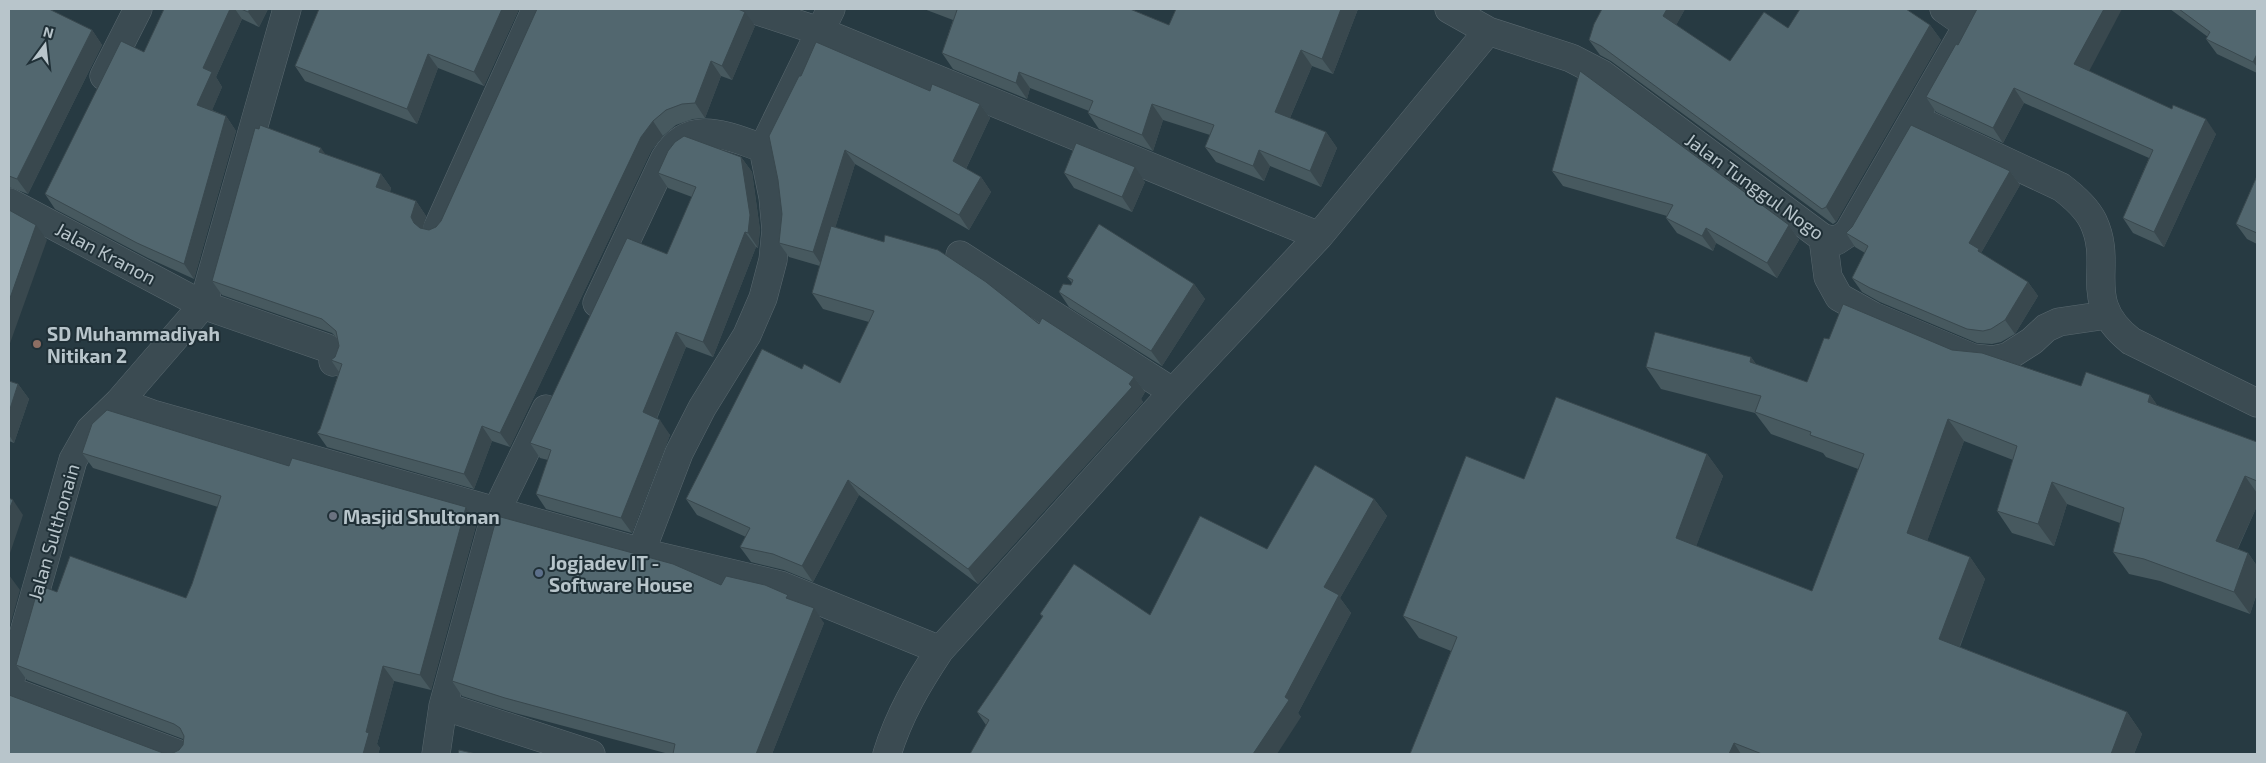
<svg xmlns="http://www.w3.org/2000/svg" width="2266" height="763" font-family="'Exo 2',sans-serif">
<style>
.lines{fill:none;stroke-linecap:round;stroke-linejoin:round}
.minor-casing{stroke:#59686f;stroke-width:29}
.minor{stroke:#3b4b52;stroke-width:28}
.wall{fill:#47595f}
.shaded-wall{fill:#39484e}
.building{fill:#52676f;stroke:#39484e}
.education-dot{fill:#8d6e63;stroke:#203037;stroke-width:2}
.worship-dot{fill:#6b7280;stroke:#203037;stroke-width:2}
.service-dot{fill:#5c6f8a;stroke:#203037;stroke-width:2}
.labels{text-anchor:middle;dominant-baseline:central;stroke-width:4;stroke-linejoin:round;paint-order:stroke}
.street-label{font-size:19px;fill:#b8c5cb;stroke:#203037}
.poi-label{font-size:19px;font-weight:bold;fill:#b8c5cb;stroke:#203037;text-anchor:start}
</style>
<rect width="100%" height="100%" fill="#273a42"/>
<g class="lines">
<g class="minor-casing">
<path id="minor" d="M287,9L203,305L327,348L334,357L333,362
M752,9L822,32L1319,236
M831,9L763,148L773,197L776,230L773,260L763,298L747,335L702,408L679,453L641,552L780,585L940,650
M1449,9L1488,31L1571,58L1602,74L1823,238L1836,241L1848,233L1977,9
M1944,9L1968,26
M104,76L138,9
M1915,119L2061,187C2073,196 2086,207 2093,221C2115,267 2079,300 2131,341L2257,403
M9,202L203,305L119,402L90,430L73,460L9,685
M437,229L536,9
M1823,238L1828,277L1839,297L1873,316L1973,358L1993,360L2007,357L2032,341L2046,328L2059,322L2107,315
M960,255L1173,392
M597,303L665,158C690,117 726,136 763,148
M119,402L152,414L641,552
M9,690L179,754
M443,706L591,754
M436,754L443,706L496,512L546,409
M887,754C899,715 918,683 940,650L1173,392L1319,236L1488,31"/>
</g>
<use href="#minor" class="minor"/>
</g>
<path class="wall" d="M9,9L92,30L102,45L28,194L9,187Z
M164,9H268L259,27L242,19L216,77L222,87L212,110L226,116L236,131L194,279L148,258L55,209L45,194L144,52Z
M519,9L484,86L438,68L417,124L305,81L295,66Z
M924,9H1130L1169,25L1176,9H1358L1333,74L1312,66L1290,118L1326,132L1337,148L1321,187L1270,166L1264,181L1216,162L1205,147L1210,135L1163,120L1153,151L1099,129L1088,113L1089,111L1030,88L1027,99L953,69L942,53L953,20Z
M1602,9H1685L1676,25L1730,61L1788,28L1930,25L1941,40L1836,222L1833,224L1611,61L1600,55L1589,40Z
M2170,9H2257V73L2217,54L2206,39L2208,37Z
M755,26L732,80L721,76L705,118L693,119L676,125L663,136L651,151L510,447L492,441L474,489L327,447L317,433L320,429L339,372L331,360L335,357L339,346L337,338L332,333L222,295L212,281L325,154L381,174L391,188L390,192L416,201L426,216L422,229L429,230L436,227L441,221Z
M1958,45L2089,71L2216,134L2164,247L2133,233L2123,218L2149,158L2024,103L2003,143L1936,112L1926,97Z
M801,76L980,104L990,118L966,169L981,177L991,192L969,230L855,164L835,228L1039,324L1134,377L1145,392L1141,399L1143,402L978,584L859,495L813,582L784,570L751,562L740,547L746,537L697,515L686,499L802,369L840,383L869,322L823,309L812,293L820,266L789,257L779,243Z
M741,157L752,172L760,230L758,248L756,247L713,357L686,347L657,419L670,435L632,533L546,509L536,494L548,460L540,458L530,443L667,254L692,197L668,188L658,173Z
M1552,171L1789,225L1799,240L1777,278L1716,243L1713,251L1677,233L1666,218L1667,216L1563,186Z
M2010,171L2020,185L1981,253L1982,254L2028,282L2038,296L2015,334L2001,342L1992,344L1977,343L1880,302L1862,292L1852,278L1865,253L1855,247L1846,233Z
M1064,173L1145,182L1132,212L1074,188Z
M2257,176V244L2247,239L2236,224Z
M1067,277L1194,284L1205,299L1162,366L1069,307L1059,292L1071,285L1072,283Z
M1829,339L1952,350L2081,386L2150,395L2157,405L2257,442V506L2238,549L2248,553L2257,566V593L2250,614L2160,581L2129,574L2113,552L2120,523L2067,504L2054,546L2012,533L1997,511L2013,460L1964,441L1927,541L1970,557L1985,579L1960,647L2127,712L2142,734L2134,754H1410L1451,651L1419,638L1403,616L1524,479L1707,454L1723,476L1696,546L1812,591L1858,469L1826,457L1823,453L1771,434L1755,413L1661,389L1646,367L1751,357L1756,364L1807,382Z
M9,381L18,384L29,399L14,443L9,441Z
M82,453L289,466L466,507L477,522L431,690L394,681L377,744L380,748L378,754H9L163,753L171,754L179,750L183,745V739L27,680L16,665L57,592L186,598L192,584L218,507L93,468Z
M1374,499L1387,516L1340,598L1351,613L1298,713L1301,717L986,725L977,712L1043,618L1040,614L1150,615L1267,549Z
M721,585L792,600L824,623L772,754H669L515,713L462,696L452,681Z"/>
<path class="shaded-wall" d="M230,9H235L242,19L216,77L222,87L208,120L197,105L203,68Z
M250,9H268L259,27L248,12Z
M502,9H519L484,86L474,72Z
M1341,9H1358L1333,74L1322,59Z
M1667,9H1685L1673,31L1663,16Z
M2104,9H2122L2085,79L2074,64Z
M745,12L755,26L732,80L722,66Z
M1930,25L1941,40L1836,222L1826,207Z
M92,30L102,45L28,194L17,179Z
M1301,50L1312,66L1286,127L1275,112Z
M428,54L438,68L417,124L407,109Z
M2257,54V67L2253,62Z
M711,61L721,76L705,118L695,103Z
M1019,72L1030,88L1027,99L1016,83Z
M2014,88L2024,103L2003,143L1993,128Z
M980,104L990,118L963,175L953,161Z
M1152,104L1163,120L1153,151L1142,135Z
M226,116L236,131L194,279L184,264Z
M2206,119L2216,134L2164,247L2154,232Z
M653,121L663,136L651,151L510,447L500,433L641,137Z
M1326,132L1337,148L1321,187L1310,171Z
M321,148L331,162L319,152Z
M845,150L855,164L823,267L813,252Z
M1259,150L1270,166L1264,181L1253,166Z
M741,157L752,172L760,230L758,248L748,233Z
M1135,167L1145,182L1132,212L1122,197Z
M2010,171L2020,185L1981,253L1988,263L1969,243Z
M381,174L391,188L386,202L376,187Z
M981,177L991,192L969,230L959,215Z
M416,201L426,216L422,231L414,223L411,217Z
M36,225L47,240L9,346V301Z
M1789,225L1799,240L1777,278L1767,263Z
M1706,228L1716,243L1713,251L1702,236Z
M745,232L756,247L713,357L703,342Z
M2028,282L2038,296L2015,334L2005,320Z
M1194,284L1205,299L1162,366L1151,351Z
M676,332L686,347L653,427L643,412Z
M1751,357L1766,379L1750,362Z
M1134,377L1145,392L1141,399L1143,402L978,584L968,569L1129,384Z
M18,384L29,399L14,443L9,435V412Z
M2150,395L2165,417L2148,402Z
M1948,419L1964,441L1922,555L1907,533Z
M660,420L670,435L632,533L621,518Z
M482,426L492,441L474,489L464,474Z
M1707,454L1723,476L1691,560L1676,538Z
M2245,476L2257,493V506L2231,563L2216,541Z
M848,480L859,495L813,582L802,566Z
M2052,482L2067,504L2054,546L2038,524Z
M1374,499L1387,516L1340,598L1351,613L1298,713L1301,717L1277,754H1253L1285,697L1324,587Z
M13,500L23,515L9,556V510Z
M466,507L477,522L431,690L420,675Z
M2248,553L2257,566V593L2250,614L2234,592Z
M1970,557L1985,579L1954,661L1939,639Z
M9,575L20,590L9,629Z
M814,608L824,623L772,754H756Z
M383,666L394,681L377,744L380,748L378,754H363L366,732Z
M2127,712L2142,734L2134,754H2111Z
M1734,743L1741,754H1729Z"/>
<path class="building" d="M9,9H49L92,30L17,179L9,176Z
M164,9H230L203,68L212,72L197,105L226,116L184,264L137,243L45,194L121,41L144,52Z
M241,9H250L248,12Z
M319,9H502L474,72L428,54L407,109L295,66Z
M537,9H738L745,12L722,66L711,61L695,103L682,104L666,110L653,121L641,137L500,433L482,426L464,474L317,433L320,429L342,364L331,360L335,357L339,346L336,331L322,319L212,281L255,128L259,129L260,125L321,148L319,152L381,174L376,187L416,201L411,217L414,223L420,228L429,230L436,227L441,221Z
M955,9H1130L1169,25L1176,9H1341L1322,59L1301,50L1275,112L1326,132L1310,171L1259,150L1253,166L1205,147L1214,125L1152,104L1142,135L1088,113L1093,101L1019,72L1016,83L942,53L957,10Z
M1602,9H1667L1663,16L1730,61L1764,12L1788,28L1800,9H1906L1930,25L1826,207L1822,209L1601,46L1589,40L1594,24Z
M1977,9H2104L2074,64L2172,109L2173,105L2206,119L2154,232L2123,218L2153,150L2014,88L1993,128L1926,97L1956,44L1958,45Z
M2179,9H2257V54L2253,62L2206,39L2210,32Z
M816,42L930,91L932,84L980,104L953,161L981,177L959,215L845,150L813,252L779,243L782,214L778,180L769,136L799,76H801Z
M1580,71L1789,225L1767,263L1706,228L1702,236L1666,218L1673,205L1552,171Z
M1911,125L2010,171L1969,243L1979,249L1978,251L2028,282L2005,320L1991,329L1983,331L1967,329L1870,288L1852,278L1868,246L1846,233L1852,227Z
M684,136L741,157L750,215L748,233L745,232L703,342L676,332L643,412L660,420L621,518L536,494L551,450L530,443L627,238L667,254L696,187L658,173L668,151L675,142Z
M1076,143L1135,167L1122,197L1064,173Z
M2257,176V233L2236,224Z
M9,210L36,225L9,301Z
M1099,224L1194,284L1151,351L1059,292L1063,284L1071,285L1073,280L1067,277Z
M831,226L884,242L885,235L938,250L986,282L1039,324L1042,318L1134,377L1129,384L1132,387L968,569L848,480L802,566L773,554L740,547L750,528L686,499L762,349L802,369L804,364L840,383L874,311L812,293Z
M1843,304L1952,350L1982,353L2081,386L2086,372L2150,395L2148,402L2257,442V481L2245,476L2216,541L2248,553L2234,592L2144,559L2113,552L2124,508L2052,482L2038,524L1997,511L2017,446L1948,419L1907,533L1970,557L1939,639L2127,712L2111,754H1762L1734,743L1729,754H1410L1457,637L1403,616L1466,456L1524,479L1556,397L1707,454L1676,538L1812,591L1864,454L1810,435L1811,432L1755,412L1761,396L1646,367L1655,332L1751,357L1750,362L1807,382L1824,338L1829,339Z
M9,381L18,384L9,412Z
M107,410L289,466L292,458L466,507L420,675L383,666L366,732L369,733L363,754H9V695L163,753L171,754L179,750L183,745L184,736L180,728L174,724L16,665L39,585L57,592L70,556L186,598L192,584L221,496L82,453L92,424Z
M1315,465L1374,499L1324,587L1339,595L1285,697L1289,700L1253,754H970L989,720L977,712L1043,616L1040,614L1074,564L1150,615L1200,516L1267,549Z
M9,498L13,500L9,510Z
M497,516L673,564L721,585L726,576L765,585L788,595L786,598L814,608L756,754H673L675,744L505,698L452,681Z
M459,750L476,754H458Z"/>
<circle class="education-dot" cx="37" cy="344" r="5"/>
<circle class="worship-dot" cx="333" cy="516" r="5"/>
<circle class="service-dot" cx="539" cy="573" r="5"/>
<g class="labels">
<g class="street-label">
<text transform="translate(1755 186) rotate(36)">Jalan Tunggul Nogo</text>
<text transform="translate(106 253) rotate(28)">Jalan Kranon</text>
<text transform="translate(53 532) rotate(-74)">Jalan Sulthonain</text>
</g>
<g class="poi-label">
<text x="47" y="333">SD Muhammadiyah<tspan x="47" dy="22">Nitikan 2</tspan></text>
<text x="343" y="516">Masjid Shultonan</text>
<text x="549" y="562">Jogjadev IT -<tspan x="549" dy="22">Software House</tspan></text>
</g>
</g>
<rect width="2266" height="763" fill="none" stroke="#b8c5cb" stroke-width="20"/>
<g transform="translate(45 45) rotate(15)" stroke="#203037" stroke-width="4" paint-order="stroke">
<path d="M0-4L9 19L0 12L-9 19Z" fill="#b8c5cb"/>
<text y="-8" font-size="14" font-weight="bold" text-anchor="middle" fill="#b8c5cb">N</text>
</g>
</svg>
